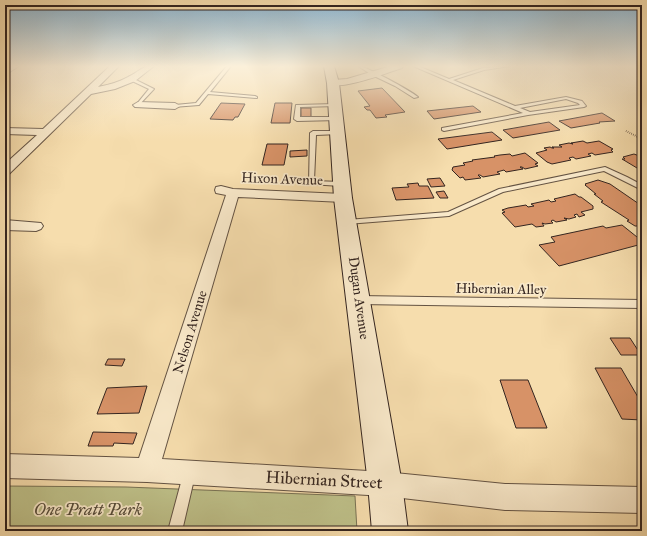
<svg xmlns="http://www.w3.org/2000/svg" width="647" height="536" font-family="'IM FELL Great Primer',serif">
<style>
.green{fill:#bec089;stroke:#797254}
.building{fill:#d79267;stroke:#342520}
.lines{fill:none;stroke-linecap:round;stroke-linejoin:round}
.service-casing{stroke:#645343;stroke-width:2}
.minor-casing{stroke:#645343;stroke-width:2}
.secondary-casing{stroke:#342520;stroke-width:2}
.path{stroke:#342520;stroke-width:2;stroke-dasharray:0.5 1.5;stroke-linecap:butt}
.service{fill:#f9e9ca;fill-rule:evenodd}
.minor{fill:#f9e9ca;fill-rule:evenodd}
.secondary{fill:#f9e9ca;fill-rule:evenodd}
.labels{text-anchor:middle;dominant-baseline:central;stroke-width:3.5;stroke-linejoin:round;paint-order:stroke}
.street-label{font-size:14px;fill:#342520;stroke:#f9e9ca}
.near-street-label{font-size:17px;fill:#342520;stroke:#f9e9ca}
.near-park-label{font-size:17px;font-style:italic;fill:#564c3a;stroke:#f9e9ca}
</style>
<rect width="100%" height="100%" fill="#f6ddad"/>
<filter id="stains"><feTurbulence type="fractalNoise" baseFrequency=".005" numOctaves="4"/><feColorMatrix values="0 0 0 0 .2 0 0 0 0 .09 0 0 0 0 .02 0 0 0 .5 -.17"/></filter>
<radialGradient id="worn" r=".72"><stop offset=".6" stop-color="#630" stop-opacity="0"/><stop offset="1" stop-color="#630" stop-opacity=".3"/></radialGradient>
<path class="green" d="M5,486L126,487L355,496L357,531H5Z"/>
<path class="building" d="M382,88L405,112L385,115L387,117L376,118L370,110H367L364,107L370,106L358,91Z
M221,103L245,104L238,117H235L233,120L210,119Z
M275,103H292L290,123H271Z
M473,106L481,112L434,119L427,111Z
M301,108H311V117H301Z
M602,113L615,121L599,122L600,123L571,128L559,121Z
M549,122L560,130L513,138L503,130Z
M492,132L502,140L447,149L438,139Z
M583,141L587,143L599,141L613,149L611,150L613,152L595,155L592,153L588,154L591,156L576,159L573,157L569,158L571,160L552,164L547,162L536,153L547,150L544,148L550,147L552,148H554L552,147H562L559,145L569,143L573,144L571,143Z
M267,144H288L284,165H262Z
M307,150V156L290,157V151Z
M525,153L538,163L535,164L538,166L525,169L522,167H520L523,169L506,172L504,170L497,172L500,174L483,177L480,175H478L481,178L465,180L463,177L460,178L452,170L453,167L465,165L463,163L473,161L472,160L495,157L494,156L500,155L510,154L512,156Z
M634,154L642,157V171L622,159H625L623,157Z
M440,178L445,186L431,187L427,179Z
M598,180L610,184L642,206V229L637,226H635L627,221L629,220L601,202L603,201L594,194H596L585,185H586L585,184Z
M418,183L419,186H428L434,198L396,200L392,188L409,187L407,184Z
M444,191L448,198H440L436,192Z
M575,194L579,197H581L593,206V209L581,212L585,215L579,217L577,214L574,215L576,217L569,219L564,218L567,220L556,222L553,220L551,221L553,223L545,224L542,223L544,226L536,227L532,224L515,227L502,213L505,212L502,210L508,208L526,205L528,207L534,206L531,204L549,200L551,202L556,201L554,199Z
M622,225L642,241V244L559,266L539,245L555,242L551,237L603,226L606,228Z
M610,338H630L641,355H621Z
M108,359H125L122,366L105,365Z
M595,368H621L642,404V420L622,419Z
M500,380H528L547,428H516Z
M147,386L139,413L97,414L107,388Z
M93,432L137,433L133,444L114,443L113,446H88Z
M203,527L281,530V531H202Z"/>
<g class="lines">
<g class="service-casing">
<path id="service" d="M227,66H231L210,92L255,96L257,97V98L208,94L199,105L173,107V105H175L196,103Z
M358,66C366,66 411,91 418,97L414,98L395,86L372,75Z
M413,66H418L449,79L483,68L510,66L484,70L453,80L515,106L566,97L582,101L586,106L584,107L528,115L444,131L442,130V128L523,113ZM566,99L578,103L580,105L530,112L520,108Z
M132,78L154,89L138,106L136,105L149,89L130,80V79Z
M335,104L337,105V106L300,107V117H336L338,118V120L297,121L294,119L296,105Z
M337,131L340,133L339,134L316,135L314,181L341,182L344,184L341,186L309,184L310,133L313,131Z
M605,167L627,177L642,185V190L604,171L503,192L449,216L347,224L343,222L347,220L448,212L499,189Z
M359,296L642,300V308L359,304L356,302L355,300L356,298Z
M189,469L193,471L195,475L182,531H168L183,475L185,471Z"/>
</g>
<g class="minor-casing">
<path id="minor" d="M10,66H19L5,75V69Z
M110,66H119L98,87C108,85 119,82 128,77C139,72 141,66 154,66L135,81L115,89L91,94L9,174L5,175V164L37,135L5,134V128L43,129Z
M391,66H403L402,68C389,72 338,92 329,83L333,80L347,79Z
M138,102L175,103L180,106L175,109L135,107L133,105Z
M221,186L233,189L343,194L348,195L350,198L348,201L343,202L238,197L162,459L385,472L505,484L642,487V513L505,510L385,496L147,482L5,478V454L139,458L226,195L216,193L215,190L216,187Z
M5,220L41,223L43,226L41,229L36,231L5,230Z"/>
</g>
<g class="secondary-casing">
<path id="secondary" d="M324,66H334L339,83L352,198L402,484L408,531H372L368,484L334,198L327,83Z"/>
</g>
<path class="path" d="M626,131L642,139"/>
<use href="#service" class="service"/>
<use href="#minor" class="minor"/>
<use href="#secondary" class="secondary"/>
</g>
<linearGradient id="sky" x2="0" y2="1"><stop stop-color="#8bb6d3"/><stop offset="0.47" stop-color="#fbf0da"/><stop offset="1" stop-color="#fbf0da" stop-opacity="0"/></linearGradient>
<rect width="647" height="141" fill="url(#sky)"/>
<g class="labels">
<g class="street-label">
<text transform="translate(282 179) rotate(2)">Hixon Avenue</text>
<text transform="translate(501 289) rotate(1)">Hibernian Alley</text>
<text transform="translate(359 298) rotate(82)">Dugan Avenue</text>
<text transform="translate(190 332) rotate(-73)">Nelson Avenue</text>
</g>
<g class="near-street-label">
<text transform="translate(324 480) rotate(3)">Hibernian Street</text>
</g>
<g class="near-park-label">
<text x="88" y="509">One Pratt Park</text>
</g>
</g>
<rect width="647" height="536" fill="none" stroke="#f6ddad" stroke-width="20"/>
<rect x="6" y="6" width="635" height="524" fill="none" stroke="#342520" stroke-width="2"/>
<rect x="10" y="10" width="627" height="516" fill="none" stroke="#342520"/>
<rect width="100%" height="100%" filter="url(#stains)"/>
<rect width="100%" height="100%" fill="url(#worn)"/>
</svg>
